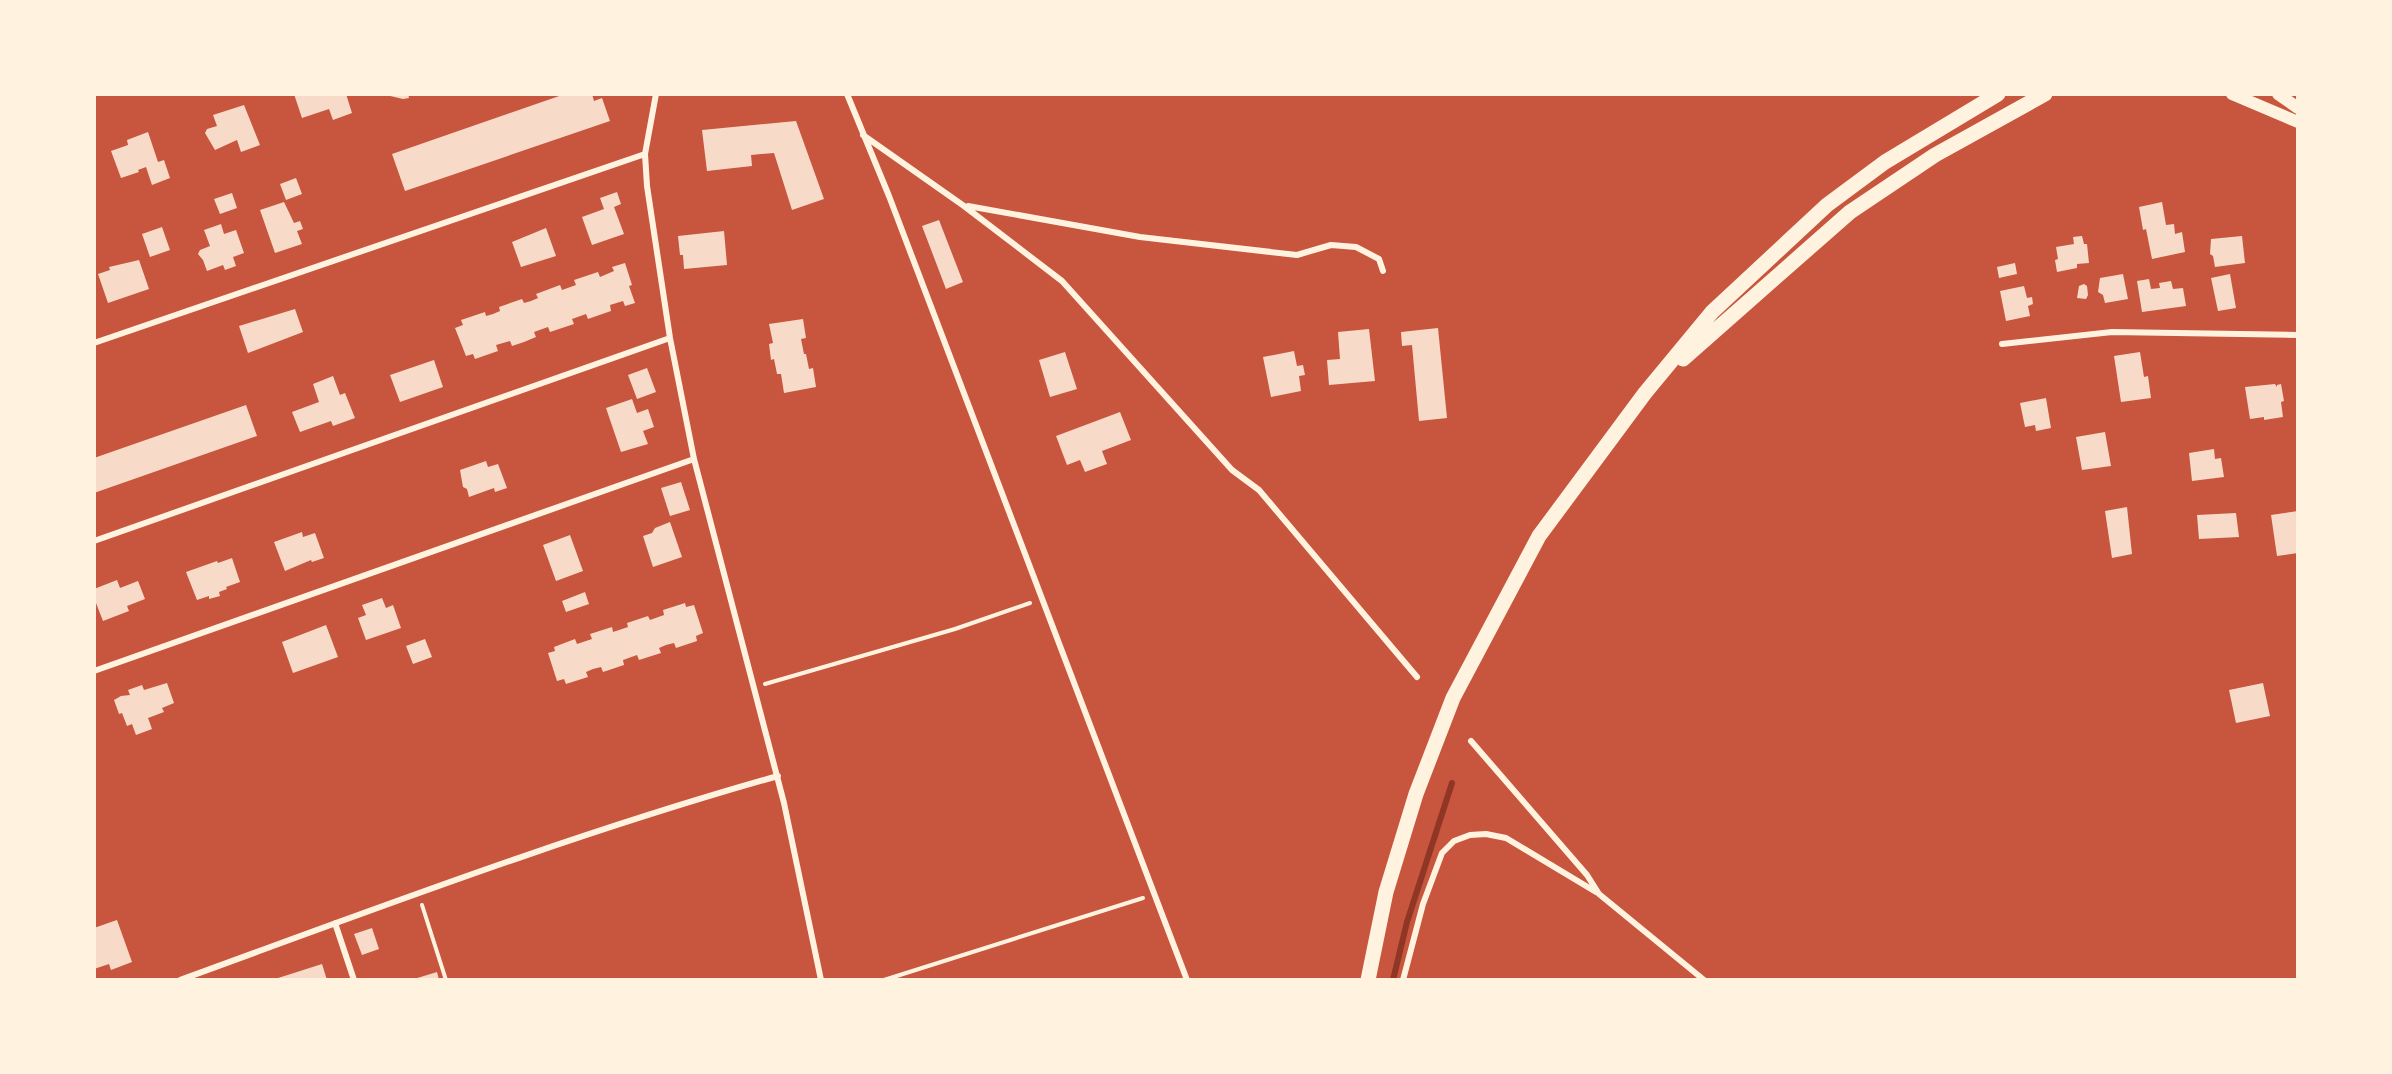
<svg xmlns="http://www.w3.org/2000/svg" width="2392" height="1074" font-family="Arial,sans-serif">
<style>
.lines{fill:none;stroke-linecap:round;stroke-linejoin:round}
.stream{stroke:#8f3625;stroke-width:6}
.building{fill:#f7dbc8}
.path{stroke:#fff3e0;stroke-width:4}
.minor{stroke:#fff3e0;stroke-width:6}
.secondary{stroke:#fff3e0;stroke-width:12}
.primary{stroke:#fff3e0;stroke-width:15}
</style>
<rect width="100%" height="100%" fill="#c8553d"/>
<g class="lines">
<path class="stream" d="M1393,980L1407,922L1452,783"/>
</g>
<path class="building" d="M294,94H346L352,113L333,120L329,109L302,118Z
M408,94L409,98L403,99L386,95Z
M565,94H592L594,101L602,98L610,121L405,191L392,154Z
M244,105L260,145L241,152L237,140L215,150L205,133L207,129L217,126L213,115Z
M796,121L824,199L792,210L774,153L751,155L752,166L707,171L702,130Z
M148,132L158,162L164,160L170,178L152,185L146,167L138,170L139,172L121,178L111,151L128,145L127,140Z
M296,178L302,194L286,200L280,184Z
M617,192L621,204L614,207L624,234L592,245L582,217L604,209L600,198Z
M232,193L237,208L220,214L214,199Z
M284,202L294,223L300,221L303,229L297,231L302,244L275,253L260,210Z
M2162,202L2166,225L2174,224L2175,234L2182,232L2185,252L2152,259L2146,229L2143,230L2139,207Z
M939,220L963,282L946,289L922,226Z
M221,224L224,234L236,230L244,253L233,257L236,266L225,270L223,265L207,271L203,260L198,254L200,250L210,246L204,230Z
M162,227L170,250L150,257L142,234Z
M546,228L556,256L521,267L512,242Z
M724,231L727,265L684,269L683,255H680L678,236Z
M2082,236L2084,244H2087L2089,263L2077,264V268L2057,272L2055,260L2058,259L2056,247L2074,244L2073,237Z
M2242,236L2245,263L2215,267L2213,256L2210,254L2211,239Z
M139,260L149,289L108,303L98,274L110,270L109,267Z
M625,263L632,285L629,286L635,303L625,306L623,301L610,305L611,311L588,319L586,314L572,319L574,324L550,332L548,327L534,332L536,337L524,342L512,346L510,341L496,345L498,351L475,359L473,354L466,356L455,328L463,325L461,320L485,312L486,316L493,314L500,311L499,307L522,299L524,303L531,301L538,298L536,294L560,285L562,290L576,285L574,280L598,272L600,277L614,271L612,267Z
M2015,263L2017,274L1999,278L1997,267Z
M2123,274L2128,299L2105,303L2103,295L2098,292L2100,278Z
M2230,274L2236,308L2218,311L2211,278Z
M2149,279L2151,289L2160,288L2159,283L2171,281L2173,289L2183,288L2186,306L2142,312L2137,281Z
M2084,284L2087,286L2088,295L2086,299L2077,298L2079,286Z
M2024,286L2027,298L2032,297L2033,304L2028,306L2030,316L2006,321L2000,291Z
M295,309L303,332L248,353L239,326Z
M803,319L806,338L801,339L804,354H806L809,369L813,368L816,387L784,393L781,374H777L774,359L771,360L769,344L773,343L769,324Z
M1438,328L1447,418L1419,421L1412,345L1402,346L1401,332Z
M1369,329L1375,381L1329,385L1327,360L1340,359L1338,332Z
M1294,351L1297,366L1303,365L1305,375L1299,376L1301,391L1271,397L1263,357Z
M1065,352L1077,389L1050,397L1039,360Z
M2140,352L2144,377L2148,376L2151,398L2121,402L2114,356Z
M434,360L443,387L400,402L390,375Z
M647,368L656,392L637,399L628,375Z
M333,376L340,395L345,393L355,418L333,426L331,421L300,432L292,412L319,402L313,384Z
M2275,384L2277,387V385L2281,384L2284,401L2281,402L2283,417L2264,420V417L2250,419L2245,387Z
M2046,398L2051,428L2036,431L2035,425L2025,427L2020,403Z
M632,399L637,413L648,409L654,427L643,431L648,444L621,452L606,408Z
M246,405L257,436L94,493V458Z
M1120,412L1131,440L1102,451L1107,464L1085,472L1080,460L1067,465L1056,436Z
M2105,432L2111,466L2082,470L2076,437Z
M2214,449L2215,459L2221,458L2224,477L2192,481L2189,453Z
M486,461L488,467L498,464L507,488L495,492L494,488L469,497L467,489L463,487L460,470Z
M681,482L690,510L670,516L661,488Z
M2127,507L2132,554L2112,558L2105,511Z
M2298,511V553L2277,556L2271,515Z
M2236,513L2239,537L2199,539L2197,515Z
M670,522L682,557L653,567L643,536L652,533L655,528Z
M302,532L303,537L315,533L324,558L312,562L311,560L285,571L274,542Z
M570,535L583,571L556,581L543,545Z
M232,558L240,582L226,587L227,589L219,592L220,596L209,599V596L197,600L186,572L217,561L218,563Z
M117,580L120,588L138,581L145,599L127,606L129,611L103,621L94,598V589Z
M585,592L589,604L566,612L562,601Z
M382,598L386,608L393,605L401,628L366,640L358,618L366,615L362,605Z
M685,603L686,607L694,605L703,633L696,636L697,641L676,648L674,643L666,645L659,648L661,653L639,660L637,655L623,660L624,665L603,672L601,667L593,669L586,672L588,677L566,684L564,679L557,681L548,653L555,651L554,647L575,639L577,644L592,639L590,634L612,627L613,632L628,627L627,623L648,616L650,620L664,615L663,610Z
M326,625L338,657L293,673L282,642Z
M425,639L432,657L413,664L406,646Z
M167,683L174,703L162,708L164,712L148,718L152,729L136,735L132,724L127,726L122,713L119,714L114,700L121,696L130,695L128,690L142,685L144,690Z
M2263,683L2270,716L2236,723L2229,690Z
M117,920L132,962L111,970L109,964L94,969V928Z
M372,928L379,949L362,955L354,934Z
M322,964L327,980H275V979Z
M437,972L439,980H414V979Z"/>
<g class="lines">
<path class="path" d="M765,684L955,629L1030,603
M422,905L446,980
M884,980L1143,898"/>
<path class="minor" d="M656,94L645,154L647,186L670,338L694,459L784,803L821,980
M847,94L889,196L1187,980
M863,135L964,206L1062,281L1232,470L1259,490L1417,677
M968,206L1140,237L1297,255L1331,245L1356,247L1379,259L1383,271
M94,343L645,154
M2002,344L2112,332L2298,335
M94,541L670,338
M94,671L694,459
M1471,741L1587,875L1599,894L1704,980
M335,923L354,980
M180,980C378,908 575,833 778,776
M1403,980L1423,904L1442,853L1454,841L1470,835L1486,834L1506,838L1596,892"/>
<path class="secondary" d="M2232,94L2298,122
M2278,94L2298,108"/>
<path class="primary" d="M1683,359L1850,212L1935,155L2045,94
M1368,980L1386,892L1416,794L1453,698L1539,536L1645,393L1712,312L1827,205L1885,162L1998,94"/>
</g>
<rect width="2392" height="1074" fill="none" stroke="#fff3e0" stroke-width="192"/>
</svg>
